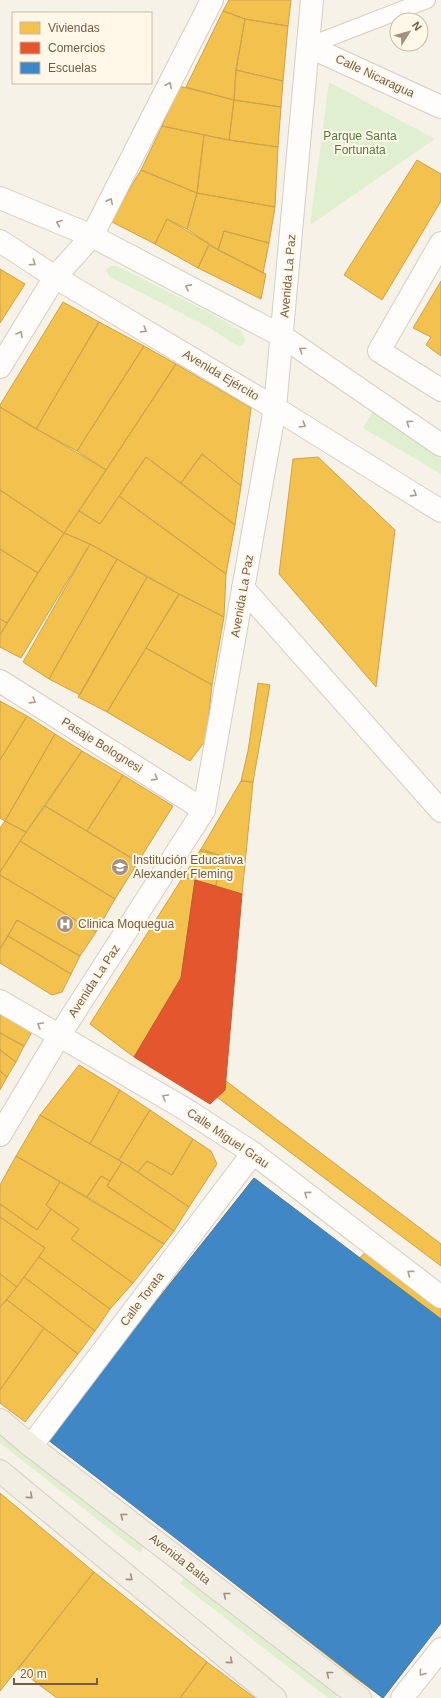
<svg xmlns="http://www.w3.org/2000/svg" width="441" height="1698" font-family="Helvetica,sans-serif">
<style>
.green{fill:#e0efd0}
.homes{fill:#f2c14e;stroke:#cda24b}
.shops{fill:#e4572e;stroke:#c35835}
.schools{fill:#3f88c5;stroke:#507a9f}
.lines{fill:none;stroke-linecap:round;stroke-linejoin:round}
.service-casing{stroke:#d6cdc2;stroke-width:18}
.pedestrian-casing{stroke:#d6cdc2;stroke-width:24}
.minor-casing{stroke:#d6cdc2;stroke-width:24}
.tertiary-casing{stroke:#d6cdc2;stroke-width:24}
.secondary-casing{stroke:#d8cec3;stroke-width:24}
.primary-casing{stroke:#d6cdc3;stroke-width:24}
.service{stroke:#fefdfb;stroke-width:16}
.pedestrian{stroke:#fefdfb;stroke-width:22}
.minor{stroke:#fefdfb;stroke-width:22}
.tertiary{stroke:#fefdfb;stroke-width:22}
.secondary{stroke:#fefdfb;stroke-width:22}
.primary{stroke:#f2eee4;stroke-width:22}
.oneway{stroke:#ad9c8e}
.oneway2{stroke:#a28e7d}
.labels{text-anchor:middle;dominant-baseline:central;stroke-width:4;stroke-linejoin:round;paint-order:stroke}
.street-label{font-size:12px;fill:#775b45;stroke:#fff8e8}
.park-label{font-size:12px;fill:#4b7e3c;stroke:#fff8e8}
.poi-label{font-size:12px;fill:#775b45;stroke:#fff8e8;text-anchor:start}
</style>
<rect width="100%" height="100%" fill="#f7f2e7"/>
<path class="green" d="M329,82L435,139L310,225Z
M111,266H117L214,315L241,331L245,339L244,344L239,347L210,328L116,280L109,276L106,270Z
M372,412L441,458V474L363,428Z
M0,1433L144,1547L140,1553L0,1443Z
M185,1577L338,1695L336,1698H328L180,1583Z"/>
<path class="homes" d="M229,0H291L288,26L245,19L223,11Z
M223,11L245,19L236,70L234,100L186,87Z
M245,19L288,26L283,81L236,70Z
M236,70L283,81L281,107L234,100Z
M179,86L234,100L229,140L162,126Z
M234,100L281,107L278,147L229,140Z
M162,126L204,135L197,193L141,170Z
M204,135L229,140L278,147L275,207L197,193Z
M417,160L441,174V201L382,300L344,275Z
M141,170L197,193L187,229L167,219L155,244L110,221Z
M197,193L275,207L269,243L224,231L218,250L187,229Z
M167,219L209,244L198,268L155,244Z
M224,231L269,243L263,273L218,250Z
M209,245L266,274L261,299L198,268Z
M0,269L25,284L0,323Z
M441,281V356L426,345L431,337L413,328Z
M63,302L99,322L36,429L0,407V405Z
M99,322L144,346L77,451L36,429Z
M144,346L176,364L106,470L77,451Z
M176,364L251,408L241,486L202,454L181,483L146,457L100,524L79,511Z
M0,407L106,470L64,533L0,490Z
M202,454L241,486L235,525L181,483Z
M146,457L235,525L226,574L119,496Z
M318,457L395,530L376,687L279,574L293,459Z
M0,490L64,533L38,573L0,549Z
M119,496L226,574L224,617L179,594L90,544L64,533L79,511L100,524Z
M64,533L90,544L21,658L0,647V635L38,573Z
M90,544L117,559L49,679L23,662Z
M0,549L38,573L7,623L0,619Z
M117,559L147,577L80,695L49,679Z
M147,577L179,594L107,712L78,697Z
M179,594L224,617L212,685L146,648Z
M0,619L7,623L0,635Z
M146,648L212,685L206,740L190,761L107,712Z
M258,683L270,685L253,782L241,781L248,751Z
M0,701L27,716L0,760Z
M27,716L55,734L5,821L0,818V760Z
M55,734L82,751L26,832L5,821Z
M82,751L123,775L87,831L45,806Z
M123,775L173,806L138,862L87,831Z
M241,781L253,782L242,894L216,886L219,855L200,851Z
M45,806L138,862L115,899L20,841Z
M5,821L26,832L0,872V828Z
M20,841L115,899L96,932L0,875V872Z
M201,849L219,855L216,886L183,877Z
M0,875L96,932L80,956L17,920L0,949Z
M183,877L195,880L181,978L134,1057L90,1024Z
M17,920L80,956L71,974L8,936Z
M8,936L71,974L62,992L52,995L0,963V949Z
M0,1011L32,1032L24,1046L0,1033Z
M0,1033L24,1046L16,1062L0,1050Z
M0,1050L16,1062L7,1077L0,1071Z
M79,1065L120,1090L90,1144L40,1115Z
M0,1071L7,1077L0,1090Z
M226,1081L441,1244V1266L217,1097L225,1090Z
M120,1090L150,1110L119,1160L90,1144Z
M150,1110L193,1139L172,1175L147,1161L138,1172L119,1160Z
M40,1115L122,1162L110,1181L101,1176L87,1197L16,1156Z
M193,1139L211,1151L217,1164L189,1207L138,1172L147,1161L172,1175Z
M16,1156L60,1182L46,1205L51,1209L37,1230L0,1204V1185Z
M122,1162L189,1207L174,1231L107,1186Z
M101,1176L110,1181L107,1186L174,1231L164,1244L87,1197Z
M254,1178L318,1227L297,1258L231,1208Z
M60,1182L164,1244L133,1283L71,1239L79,1229L46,1205Z
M0,1204L37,1230L51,1209L79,1229L71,1239L133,1283L110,1309L39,1257L45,1248L0,1217Z
M231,1208L322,1278L251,1374L156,1301Z
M0,1217L45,1248L17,1287L0,1274Z
M373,1245L441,1298V1339L348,1269Z
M39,1257L110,1309L95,1331L24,1277Z
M348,1269L441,1339V1350L429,1368L333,1291Z
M0,1274L17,1287L0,1307Z
M24,1277L95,1331L78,1354L7,1300Z
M319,1282L333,1291L421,1361L326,1490L225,1408Z
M7,1300L44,1328L0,1390V1307Z
M156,1301L251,1374L144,1513L47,1439Z
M44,1328L78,1354L25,1422L0,1403V1390Z
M441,1350V1377L429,1368Z
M421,1361L441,1377V1498L401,1550L326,1490Z
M225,1408L429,1573L399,1613L242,1494L262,1470L209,1428Z
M0,1493L94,1572L0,1691Z
M238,1498L393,1621L353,1676L195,1553Z
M441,1498V1558L429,1573L401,1550Z
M441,1558V1582L429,1573Z
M94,1572L207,1662L180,1698H57L18,1669Z
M429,1573L441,1582V1623L400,1676L370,1651Z
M370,1651L400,1676L383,1698L353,1676Z
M207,1662L255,1698H180Z"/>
<path class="shops" d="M195,880L242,894L225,1090L210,1104L134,1057L181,978Z"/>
<path class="schools" d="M254,1178L441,1319V1623L383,1698L47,1439Z"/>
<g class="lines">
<g class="service-casing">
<path id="service" d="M308,46L427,0"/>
</g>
<g class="pedestrian-casing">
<path id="pedestrian" d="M31,1446L253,1153"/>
</g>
<g class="minor-casing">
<path id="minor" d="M308,46L441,107
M441,243L379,351L441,390
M0,367L55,277L92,236L212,0
M243,588L441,811
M0,681L204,810
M0,1001L185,1109L253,1153L441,1297"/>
</g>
<g class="tertiary-casing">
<path id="tertiary" d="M0,1135L59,1036L204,810L275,408L312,0
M402,1698L441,1649"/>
</g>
<g class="secondary-casing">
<path id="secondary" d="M0,198L92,236L282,336L441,445
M0,241L55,277L275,408L441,511"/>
</g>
<g class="primary-casing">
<path id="primary" d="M0,1420L31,1446L360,1698
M0,1471L275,1698"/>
</g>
<use href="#service" class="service"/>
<use href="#pedestrian" class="pedestrian"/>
<use href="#minor" class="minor"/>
<use href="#tertiary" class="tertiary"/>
<use href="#secondary" class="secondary"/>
<use href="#primary" class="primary"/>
</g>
<defs><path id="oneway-chevron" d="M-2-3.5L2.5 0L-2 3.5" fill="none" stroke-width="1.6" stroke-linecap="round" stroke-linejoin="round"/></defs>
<g class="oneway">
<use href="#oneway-chevron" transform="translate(169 85) rotate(-63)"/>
<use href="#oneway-chevron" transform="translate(110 201) rotate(-63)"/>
<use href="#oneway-chevron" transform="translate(59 223) rotate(-158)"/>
<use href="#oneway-chevron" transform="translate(33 263) rotate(34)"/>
<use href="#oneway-chevron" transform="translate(188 287) rotate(-152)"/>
<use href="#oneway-chevron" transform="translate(144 330) rotate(31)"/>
<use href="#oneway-chevron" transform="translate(20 334) rotate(-59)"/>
<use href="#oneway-chevron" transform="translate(302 350) rotate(-146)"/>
<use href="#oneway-chevron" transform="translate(409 423) rotate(-146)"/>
<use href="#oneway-chevron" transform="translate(303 425) rotate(32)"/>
<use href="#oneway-chevron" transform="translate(414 494) rotate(32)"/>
<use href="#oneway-chevron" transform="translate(33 701) rotate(32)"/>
<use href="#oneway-chevron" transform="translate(155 778) rotate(32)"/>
<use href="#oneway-chevron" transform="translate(40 1025) rotate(-149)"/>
<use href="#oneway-chevron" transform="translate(165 1097) rotate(-150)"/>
<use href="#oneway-chevron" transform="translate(307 1194) rotate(-143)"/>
<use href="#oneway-chevron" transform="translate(410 1273) rotate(-143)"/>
<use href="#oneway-chevron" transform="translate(422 1673) rotate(128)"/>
</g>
<g class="oneway2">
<use href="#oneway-chevron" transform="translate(30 1496) rotate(40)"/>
<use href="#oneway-chevron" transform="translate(123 1516) rotate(-142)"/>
<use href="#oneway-chevron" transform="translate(130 1578) rotate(40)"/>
<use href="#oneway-chevron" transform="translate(226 1595) rotate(-142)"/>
<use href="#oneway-chevron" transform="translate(230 1661) rotate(40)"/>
<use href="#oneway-chevron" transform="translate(329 1674) rotate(-142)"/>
</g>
<defs>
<g id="school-disc" transform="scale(0.9)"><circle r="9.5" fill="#a4907e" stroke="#fff8e8"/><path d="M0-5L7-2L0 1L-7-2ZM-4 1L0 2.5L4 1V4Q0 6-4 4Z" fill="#fff"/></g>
<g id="hospital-disc" transform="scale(0.9)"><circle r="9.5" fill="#a4907e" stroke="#fff8e8"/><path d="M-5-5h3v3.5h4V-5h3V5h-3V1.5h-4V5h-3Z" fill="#fff"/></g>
</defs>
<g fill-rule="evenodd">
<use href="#school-disc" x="120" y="867"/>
<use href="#hospital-disc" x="65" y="924"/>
</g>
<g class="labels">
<g class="street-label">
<text transform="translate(375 76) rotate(25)">Calle Nicaragua</text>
<text transform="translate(288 276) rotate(-85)">Avenida La Paz</text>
<text transform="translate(221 375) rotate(31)">Avenida Ejército</text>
<text transform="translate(242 596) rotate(-80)">Avenida La Paz</text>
<text transform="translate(102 745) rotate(32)">Pasaje Bolognesi</text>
<text transform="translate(94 981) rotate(-57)">Avenida La Paz</text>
<text transform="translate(228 1138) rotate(34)">Calle Miguel Grau</text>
<text transform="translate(142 1299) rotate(-53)">Calle Torata</text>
<text transform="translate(180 1559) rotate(38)">Avenida Balta</text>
</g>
<g class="park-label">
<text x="360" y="136">Parque Santa<tspan x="360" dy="14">Fortunata</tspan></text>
</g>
<g class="poi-label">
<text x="133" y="860">Institución Educativa<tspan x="133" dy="14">Alexander Fleming</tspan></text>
<text x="78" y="924">Clinica Moquegua</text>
</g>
</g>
<rect x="12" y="12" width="140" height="72" fill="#fff8e8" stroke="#c9b9a7"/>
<rect x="20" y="22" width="20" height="12" fill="#f2c14e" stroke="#c9b9a7"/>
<text x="48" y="32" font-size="12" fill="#775b45">Viviendas</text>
<rect x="20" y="42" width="20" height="12" fill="#e4572e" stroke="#c9b9a7"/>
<text x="48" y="52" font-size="12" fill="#775b45">Comercios</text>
<rect x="20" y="62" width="20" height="12" fill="#3f88c5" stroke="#c9b9a7"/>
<text x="48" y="72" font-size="12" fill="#775b45">Escuelas</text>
<g transform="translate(409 32) rotate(53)"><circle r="19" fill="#fff8e8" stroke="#c9b9a7"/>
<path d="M0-3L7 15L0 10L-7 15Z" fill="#a4907e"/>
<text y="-6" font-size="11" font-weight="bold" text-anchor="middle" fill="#775b45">N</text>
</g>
<path d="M14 1678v6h83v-6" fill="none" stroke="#775b45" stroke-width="2"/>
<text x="20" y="1678" font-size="12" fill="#775b45" stroke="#fff8e8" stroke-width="3" paint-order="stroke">20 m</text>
</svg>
